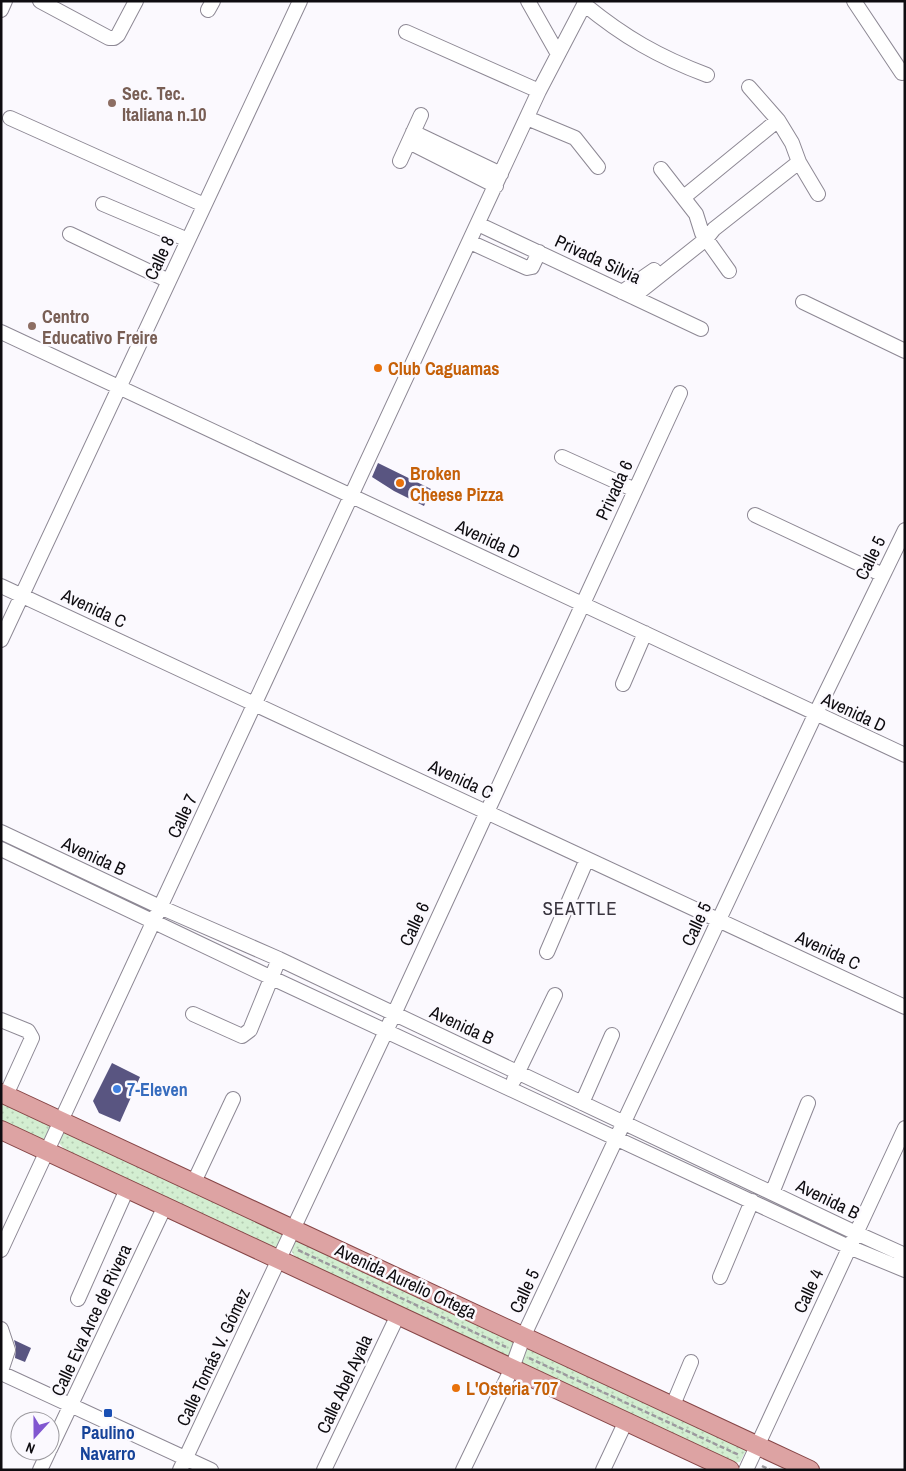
<svg xmlns="http://www.w3.org/2000/svg" width="906" height="1471" font-family="'Archivo Narrow',sans-serif">
<style>
.park{fill:url(#park-dots)}
.building{fill:#595581}
.lines{fill:none;stroke-linecap:round;stroke-linejoin:round}
.minor-casing{stroke:#8d8894;stroke-width:16}
.major-casing{stroke:#864647;stroke-width:20}
.path{stroke:#9b999e;stroke-width:2.5;stroke-dasharray:5 2.5;stroke-linecap:butt}
.minor{stroke:#fff;stroke-width:14}
.major{stroke:#dda3a3;stroke-width:18}
.education-dot{fill:#8d6e63;stroke:#fbf9fe;stroke-width:2}
.food-dot{fill:#e8710a;stroke:#fbf9fe;stroke-width:2}
.shop-dot{fill:#3f7fe0;stroke:#fbf9fe;stroke-width:2}
.transit-dot{fill:#1a4fb4;stroke:#fbf9fe;stroke-width:2}
.labels{text-anchor:middle;dominant-baseline:central;stroke-width:5;stroke-linejoin:round;paint-order:stroke}
.education-label{font-size:18px;font-weight:bold;fill:#785e54;stroke:#fbf9fe;text-anchor:start}
.street-label{font-size:18px;fill:#0e0c10;stroke:#fbf9fe}
.food-label{font-size:18px;font-weight:bold;fill:#c56008;stroke:#fbf9fe;text-anchor:start}
.shop-label{font-size:18px;font-weight:bold;fill:#366cbe;stroke:#fbf9fe;text-anchor:start}
.transit-label{font-size:18px;font-weight:bold;fill:#164399;stroke:#fbf9fe}
.neighbourhood-label{font-size:19px;letter-spacing:1px;fill:#39353f;stroke:#fbf9fe}
</style>
<defs>
<pattern id="park-dots" width="8" height="8" patternUnits="userSpaceOnUse" patternTransform="scale(1.25)"><rect width="8" height="8" fill="#d3eed1"/><path d="M2 2h.1M6 6h.1" fill="none" stroke="#b4cbb2" stroke-width="1.8" stroke-linecap="round"/></pattern>
</defs>
<rect width="100%" height="100%" fill="#fbf9fe"/>
<path class="park" d="M1,1094L60,1121L57,1135L40,1143L1,1126Z
M65,1127L287,1227L277,1249L65,1150L59,1143Z
M302,1234L748,1447L740,1462L733,1463L295,1257L292,1252L294,1239Z"/>
<path class="building" d="M378,463L431,489L424,506L394,491L372,477Z
M112,1063L140,1077L120,1122L99,1113L93,1101Z
M14,1340L31,1348L25,1362L15,1358L16,1348Z"/>
<g class="lines">
<g class="minor-casing">
<path id="minor" d="M40,1L109,38H114L118,35L136,1
M528,1L558,54
M854,1L902,73
M584,4C624,37 659,57 707,75
M1,10L5,1
M208,10L213,1
M406,32L539,91
M749,87L778,120L792,143L799,162L818,194
M10,118L204,205
M527,118L575,138L598,167
M413,132L501,174
M409,142L496,186
M400,161L421,115
M661,169L696,214L702,233L729,271
M684,197L778,120
M103,204L188,240
M478,224L701,329
M70,234L169,281
M470,242L527,268L532,267L539,252
M622,292L654,270
M633,297L706,239L714,229L799,162
M803,302L905,351
M1,332L905,755
M562,457L635,490
M755,515L883,575
M1,586L905,1007
M1,640L300,1
M623,684L645,633
M1,832L160,907L279,959L856,1233L905,1255
M1,849L272,978L849,1247L905,1270
M547,952L587,859
M193,1014L242,1036L250,1030L279,959
M1,1020L28,1031L32,1038L6,1095
M514,1080L555,995
M582,1103L612,1035
M194,1182L233,1099
M772,1193L808,1103
M1,1250L539,91L586,1
M720,1277L752,1201
M78,1299L127,1189
M1,1329L8,1350L1,1371
M1,1373L211,1470
M673,1405L691,1362
M50,1449L165,1206
M40,1470L49,1451
M180,1470L394,1014L680,393
M324,1470L398,1315
M463,1470L512,1368L524,1335L815,715L905,530
M603,1470L626,1421
M746,1470L905,1128"/>
</g>
<g class="major-casing">
<path id="major" d="M1,1093L810,1470
M1,1130L730,1470"/>
</g>
<path class="path" d="M298,1250L506,1347
M529,1358L739,1455
M762,1466L770,1470"/>
<use href="#minor" class="minor"/>
<use href="#major" class="major"/>
</g>
<g class="education-dot">
<circle cx="112" cy="103" r="5"/>
<circle cx="32" cy="326" r="5"/>
</g>
<g class="food-dot">
<circle cx="378" cy="368" r="5"/>
<circle cx="400" cy="483" r="5"/>
<circle cx="456" cy="1388" r="5"/>
</g>
<circle class="shop-dot" cx="117" cy="1089" r="5"/>
<rect class="transit-dot" x="103" y="1408" width="10" height="10" rx="2.5"/>
<g class="labels">
<g class="education-label">
<text x="122" y="93">Sec. Tec.<tspan x="122" dy="21">Italiana n.10</tspan></text>
<text x="42" y="316">Centro<tspan x="42" dy="21">Educativo Freire</tspan></text>
</g>
<g class="street-label">
<text transform="translate(159 258) rotate(-65)">Calle 8</text>
<text transform="translate(598 259) rotate(25)">Privada Silvia</text>
<text transform="translate(614 490) rotate(-65)">Privada 6</text>
<text transform="translate(488 539) rotate(25)">Avenida D</text>
<text transform="translate(870 558) rotate(-64)">Calle 5</text>
<text transform="translate(94 608) rotate(25)">Avenida C</text>
<text transform="translate(854 712) rotate(25)">Avenida D</text>
<text transform="translate(461 779) rotate(25)">Avenida C</text>
<text transform="translate(182 816) rotate(-65)">Calle 7</text>
<text transform="translate(94 856) rotate(25)">Avenida B</text>
<text transform="translate(414 924) rotate(-65)">Calle 6</text>
<text transform="translate(696 924) rotate(-65)">Calle 5</text>
<text transform="translate(828 950) rotate(25)">Avenida C</text>
<text transform="translate(462 1025) rotate(25)">Avenida B</text>
<text transform="translate(828 1199) rotate(26)">Avenida B</text>
<text transform="translate(406 1281) rotate(25)">Avenida Aurelio Ortega</text>
<text transform="translate(524 1291) rotate(-65)">Calle 5</text>
<text transform="translate(808 1291) rotate(-65)">Calle 4</text>
<text transform="translate(91 1320) rotate(-65)">Calle Eva Arce de Rivera</text>
<text transform="translate(213 1357) rotate(-65)">Calle Tomás V. Gómez</text>
<text transform="translate(344 1384) rotate(-65)">Calle Abel Ayala</text>
</g>
<g class="food-label">
<text x="388" y="368">Club Caguamas</text>
<text x="410" y="473">Broken<tspan x="410" dy="21">Cheese Pizza</tspan></text>
<text x="466" y="1388">L'Osteria 707</text>
</g>
<g class="shop-label">
<text x="127" y="1089">7-Eleven</text>
</g>
<g class="transit-label">
<text x="108" y="1432">Paulino<tspan x="108" dy="21">Navarro</tspan></text>
</g>
<g class="neighbourhood-label">
<text x="580" y="908">SEATTLE</text>
</g>
</g>
<rect width="906" height="1471" fill="none" stroke="#0e0c10" stroke-width="5"/>
<g transform="translate(35 1436) rotate(201)"><circle r="24" fill="#fbf9fe" stroke="#9c9a9f"/>
<path d="M0-4L9 19L0 12L-9 19Z" fill="#8157d0"/>
<text y="-8" font-size="14" font-weight="bold" text-anchor="middle" fill="#0e0c10">N</text>
</g>
</svg>
